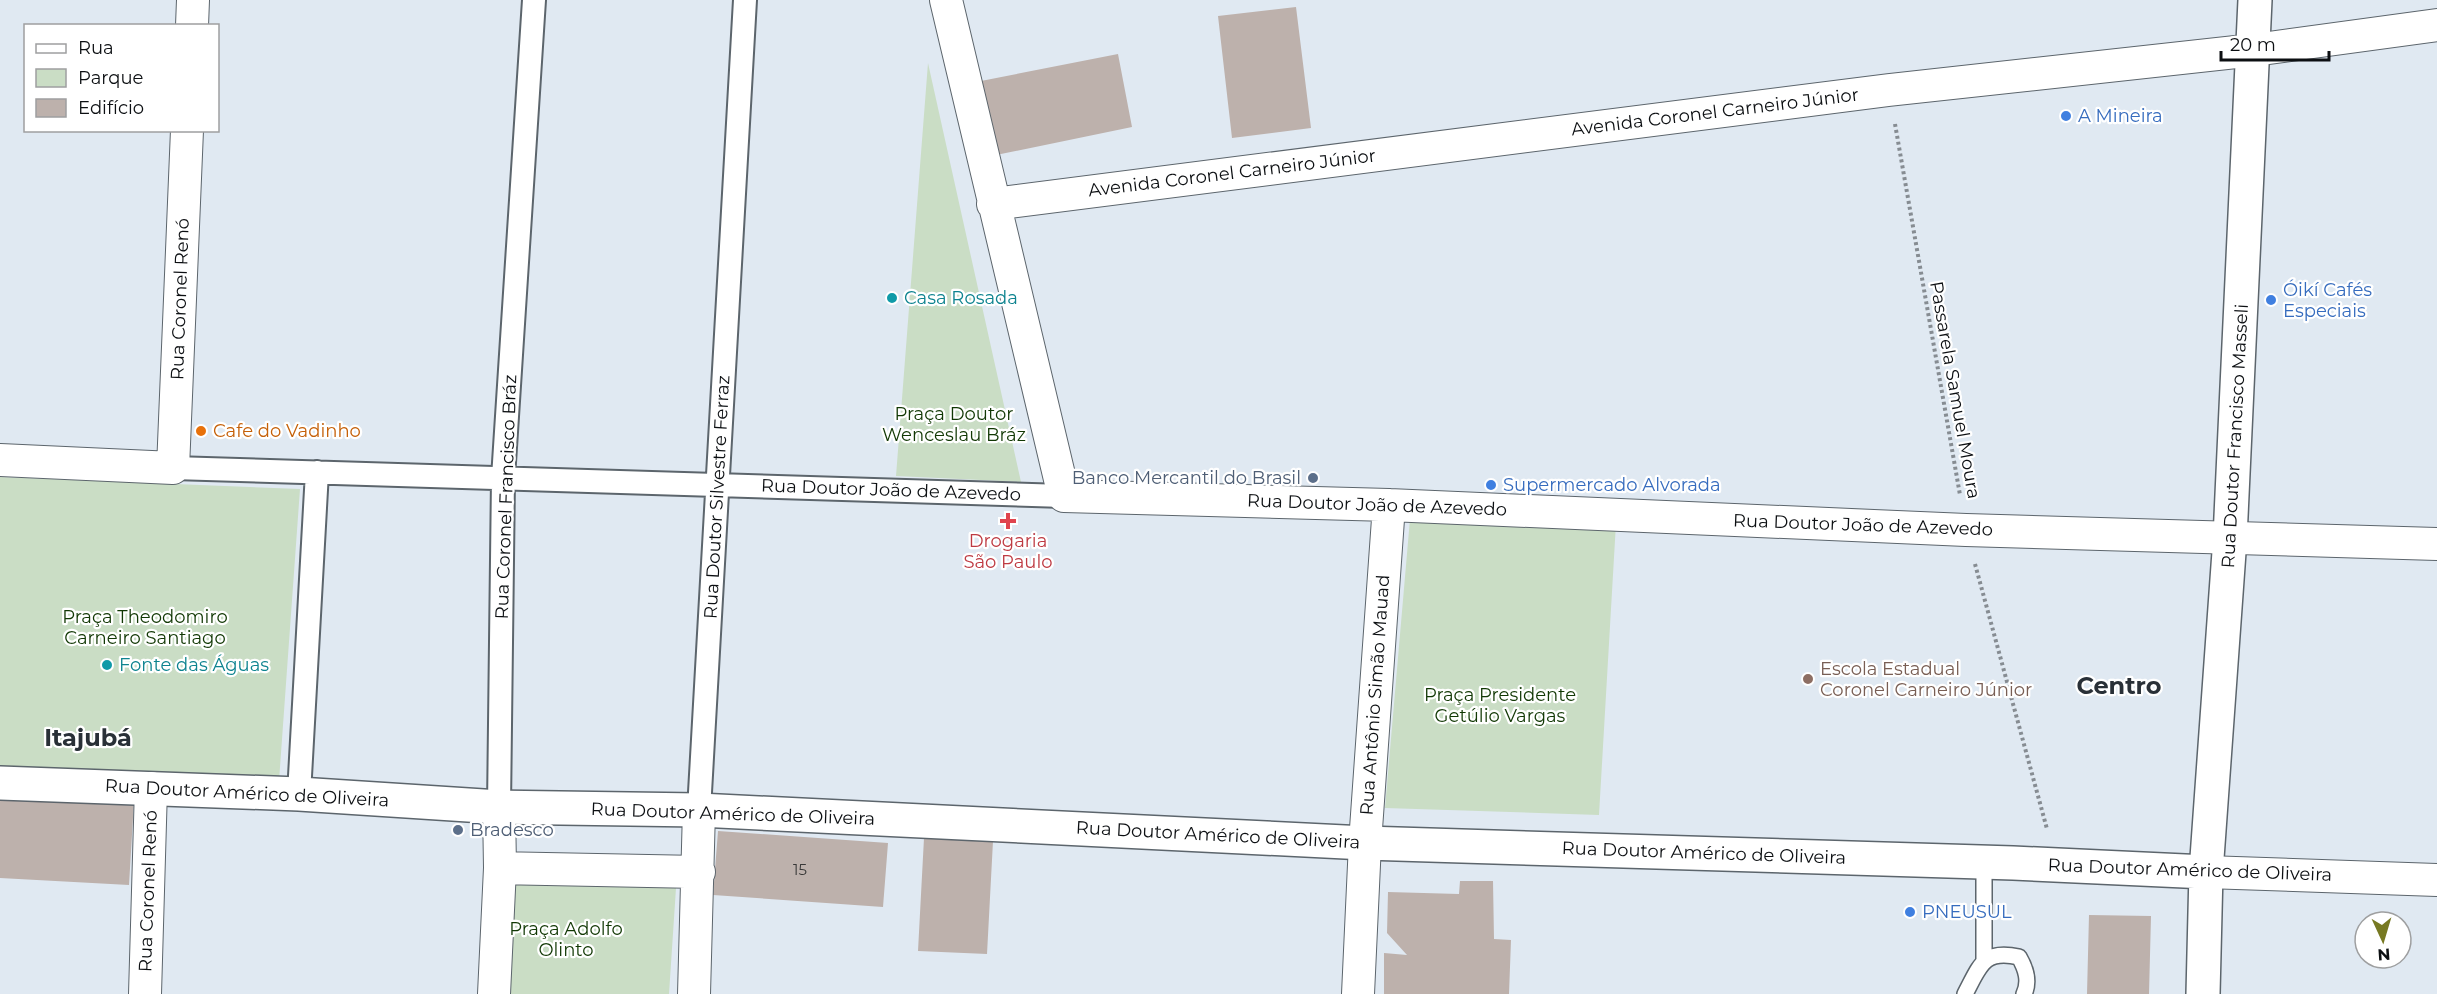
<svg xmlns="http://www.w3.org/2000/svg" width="2437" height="994" font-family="Montserrat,sans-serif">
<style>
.green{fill:#caddc5}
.building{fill:#bdb1ac}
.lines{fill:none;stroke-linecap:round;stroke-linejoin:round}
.service-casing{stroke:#5c656c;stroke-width:18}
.pedestrian-casing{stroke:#5c656c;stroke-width:26}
.minor-casing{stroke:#5c656c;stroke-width:34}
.secondary-casing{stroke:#5c656c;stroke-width:36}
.path{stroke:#868c92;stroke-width:4;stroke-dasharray:3 3;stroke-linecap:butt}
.service{stroke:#fff;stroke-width:15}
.pedestrian{stroke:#fff;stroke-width:22}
.minor{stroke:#fff;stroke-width:32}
.secondary{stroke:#fff;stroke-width:33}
.shop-dot{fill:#3f7fe0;stroke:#fff;stroke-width:2}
.culture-dot{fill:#0f9aa8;stroke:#fff;stroke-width:2}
.food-dot{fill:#e8710a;stroke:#fff;stroke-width:2}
.service-dot{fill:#5c6f8a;stroke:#fff;stroke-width:2}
.health-dot{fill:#e0444e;stroke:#fff;stroke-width:2}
.education-dot{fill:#8d6e63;stroke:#fff;stroke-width:2}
.labels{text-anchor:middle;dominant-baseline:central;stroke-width:4.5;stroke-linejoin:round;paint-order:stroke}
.number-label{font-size:15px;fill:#383838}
.street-label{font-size:18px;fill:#0c0f12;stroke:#fff}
.shop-label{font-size:18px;fill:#366cbe;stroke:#fff;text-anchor:start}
.culture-label{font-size:18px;fill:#0d838f;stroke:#fff;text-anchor:start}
.park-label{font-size:18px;fill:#113804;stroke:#fff}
.food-label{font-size:18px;fill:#c56008;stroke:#fff;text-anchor:start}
.service-label{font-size:18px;fill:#4e5e75;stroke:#fff;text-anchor:end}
.health-label{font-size:18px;fill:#be3a42;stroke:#fff}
.education-label{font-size:18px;fill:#785e54;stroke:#fff;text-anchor:start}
.district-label{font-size:24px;font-weight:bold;fill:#293037;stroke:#fff}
</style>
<rect width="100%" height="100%" fill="#e0e9f2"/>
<path class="green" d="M928,63L1021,482L896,476Z
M0,477L300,489L279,781L0,766Z
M1410,519L1616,523L1599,815L1385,808Z
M511,881L676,888L669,994H507Z"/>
<path class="building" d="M1296,7L1311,128L1232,138L1218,16Z
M1118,54L1132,127L996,155L981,81Z
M0,797L134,801L129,885L0,878Z
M718,831L888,843L883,907L713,895Z
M924,838L993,841L987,954L918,951Z
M1460,881H1493L1494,939L1511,940L1509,994H1384V953L1407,955L1387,933L1388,892L1459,894Z
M2089,915L2151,916L2149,994H2087Z"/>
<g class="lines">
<g class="service-casing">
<path id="service" d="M1984,862V959
M1965,994C1980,966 1983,949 2019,957C2026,969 2030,981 2024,994"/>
</g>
<g class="pedestrian-casing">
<path id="pedestrian" d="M173,468L1064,496
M299,794L317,472
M499,807L503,478L534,0
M699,810L745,0"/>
</g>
<g class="minor-casing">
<path id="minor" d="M946,0L1064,496L1389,505L1966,530L2437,544
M192,26L193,0
M993,204L1889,90L2254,50L2437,25
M0,460L173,468L187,130
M500,868L699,872
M2206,872L2437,880
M145,994L151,788
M494,994L500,868L499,807
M694,994L699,810
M1358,994L1365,843L1389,505"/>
</g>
<g class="secondary-casing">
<path id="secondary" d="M0,783L299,794L499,807L699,810L1365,843L2013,863L2206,872
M2203,994L2206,872L2230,538L2255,0"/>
</g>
<path class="path" d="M1895,124L1960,495
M1975,564L2047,829"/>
<use href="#service" class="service"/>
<use href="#pedestrian" class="pedestrian"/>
<use href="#minor" class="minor"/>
<use href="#secondary" class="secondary"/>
</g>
<g class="shop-dot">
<circle cx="2066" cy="116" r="6"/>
<circle cx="2271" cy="300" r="6"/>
<circle cx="1491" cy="485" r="6"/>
<circle cx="1910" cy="912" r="6"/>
</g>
<g class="culture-dot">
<circle cx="892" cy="298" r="6"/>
<circle cx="107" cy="665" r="6"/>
</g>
<circle class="food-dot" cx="201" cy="431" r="6"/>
<g class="service-dot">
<circle cx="1313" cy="478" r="6"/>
<circle cx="458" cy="830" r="6"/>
</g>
<path class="health-dot" d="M1005 512h6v6h6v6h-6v6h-6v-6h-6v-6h6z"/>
<circle class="education-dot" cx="1808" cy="679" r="6"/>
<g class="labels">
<g class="number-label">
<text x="800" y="869">15</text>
</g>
<g class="street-label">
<text transform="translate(1715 112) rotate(-7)">Avenida Coronel Carneiro Júnior</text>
<text transform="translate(1232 173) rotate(-7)">Avenida Coronel Carneiro Júnior</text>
<text transform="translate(180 299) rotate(-88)">Rua Coronel Renó</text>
<text transform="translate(1955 390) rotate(80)">Passarela Samuel Moura</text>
<text transform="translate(2235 436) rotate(-87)">Rua Doutor Francisco Masseli</text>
<text transform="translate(891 490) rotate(2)">Rua Doutor João de Azevedo</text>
<text transform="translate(506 497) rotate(-88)">Rua Coronel Francisco Bráz</text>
<text transform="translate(717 497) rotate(-87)">Rua Doutor Silvestre Ferraz</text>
<text transform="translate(1377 505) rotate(2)">Rua Doutor João de Azevedo</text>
<text transform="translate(1863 525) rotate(2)">Rua Doutor João de Azevedo</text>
<text transform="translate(1375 695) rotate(-86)">Rua Antônio Simão Mauad</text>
<text transform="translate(247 793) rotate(3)">Rua Doutor Américo de Oliveira</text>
<text transform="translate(733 814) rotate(2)">Rua Doutor Américo de Oliveira</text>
<text transform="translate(1218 835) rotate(3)">Rua Doutor Américo de Oliveira</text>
<text transform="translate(1704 853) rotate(2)">Rua Doutor Américo de Oliveira</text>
<text transform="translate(2190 870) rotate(2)">Rua Doutor Américo de Oliveira</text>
<text transform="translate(148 891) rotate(-88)">Rua Coronel Renó</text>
</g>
<g class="shop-label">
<text x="2078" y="116">A Mineira</text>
<text x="2283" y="290">Óikí Cafés<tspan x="2283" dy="21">Especiais</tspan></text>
<text x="1503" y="485">Supermercado Alvorada</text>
<text x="1922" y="912">PNEUSUL</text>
</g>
<g class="culture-label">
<text x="904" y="298">Casa Rosada</text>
<text x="119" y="665">Fonte das Águas</text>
</g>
<g class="park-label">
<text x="954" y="414">Praça Doutor<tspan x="954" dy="21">Wenceslau Bráz</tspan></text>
<text x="145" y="617">Praça Theodomiro<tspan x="145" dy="21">Carneiro Santiago</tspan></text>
<text x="1500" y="695">Praça Presidente<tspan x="1500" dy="21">Getúlio Vargas</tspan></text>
<text x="566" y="929">Praça Adolfo<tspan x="566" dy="21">Olinto</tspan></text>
</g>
<g class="food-label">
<text x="213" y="431">Cafe do Vadinho</text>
</g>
<g class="service-label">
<text x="1301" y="478">Banco Mercantil do Brasil</text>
<text x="470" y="830" text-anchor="start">Bradesco</text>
</g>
<g class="health-label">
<text x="1008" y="541">Drogaria<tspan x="1008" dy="21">São Paulo</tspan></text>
</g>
<g class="education-label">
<text x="1820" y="669">Escola Estadual<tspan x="1820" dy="21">Coronel Carneiro Júnior</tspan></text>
</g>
<g class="district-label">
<text x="2119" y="685">Centro</text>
<text x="88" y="737">Itajubá</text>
</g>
</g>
<rect x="24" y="24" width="195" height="108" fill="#ffffff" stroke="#9e9fa0" stroke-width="1.5"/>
<rect x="36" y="44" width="30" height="9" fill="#ffffff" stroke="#9e9fa0" stroke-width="1.5"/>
<text x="78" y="54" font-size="18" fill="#0c0f12">Rua</text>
<rect x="36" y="69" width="30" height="18" fill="#caddc5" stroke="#9e9fa0" stroke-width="1.5"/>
<text x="78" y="84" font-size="18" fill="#0c0f12">Parque</text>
<rect x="36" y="99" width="30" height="18" fill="#bdb1ac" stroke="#9e9fa0" stroke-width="1.5"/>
<text x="78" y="114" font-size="18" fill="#0c0f12">Edifício</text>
<g transform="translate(2383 940) rotate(176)"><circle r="28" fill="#ffffff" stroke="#9e9fa0" stroke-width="1.5"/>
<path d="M0-4.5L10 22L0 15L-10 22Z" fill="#777922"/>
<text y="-9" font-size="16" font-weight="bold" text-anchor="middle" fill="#0c0f12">N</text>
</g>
<path d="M2221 51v9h108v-9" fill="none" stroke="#0c0f12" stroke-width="3"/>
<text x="2230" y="51" font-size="18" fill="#0c0f12" stroke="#ffffff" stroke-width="4.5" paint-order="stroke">20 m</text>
</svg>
